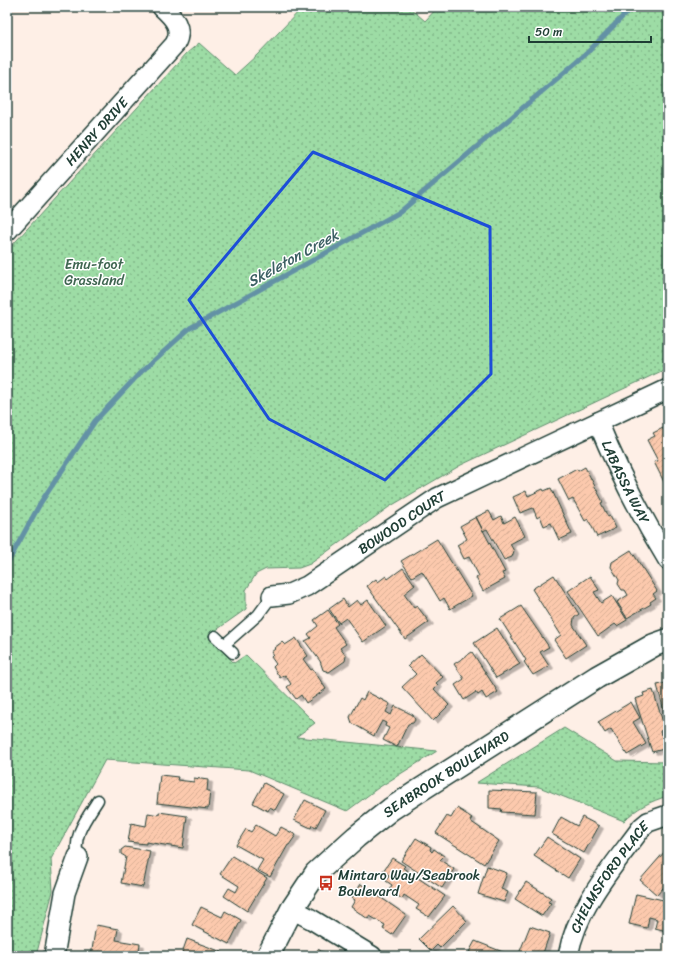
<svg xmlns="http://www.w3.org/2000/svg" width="675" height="963" font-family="Sriracha,sans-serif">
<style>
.grass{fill:url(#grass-dots);stroke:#5e8c6c}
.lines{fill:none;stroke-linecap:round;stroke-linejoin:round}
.stream{stroke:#6391a5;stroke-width:5}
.building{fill:url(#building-hatch);stroke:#1f3d34;filter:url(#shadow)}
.lane-casing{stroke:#1f3d34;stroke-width:13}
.street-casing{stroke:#1f3d34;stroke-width:22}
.secondary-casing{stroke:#1f3d34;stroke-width:25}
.lane{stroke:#fff;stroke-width:10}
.street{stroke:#fff;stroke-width:19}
.secondary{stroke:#fff;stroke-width:22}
.marked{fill:none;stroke:#1d4ed8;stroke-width:3;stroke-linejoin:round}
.labels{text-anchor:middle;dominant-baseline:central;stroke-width:3;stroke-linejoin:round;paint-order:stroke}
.street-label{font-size:14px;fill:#1f3d34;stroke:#fff}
.park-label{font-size:14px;fill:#3e6550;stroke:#fff}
.poi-label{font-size:14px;fill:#1f3d34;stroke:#fff;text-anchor:start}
.water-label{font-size:15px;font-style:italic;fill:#3c6063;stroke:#fff}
</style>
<defs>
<pattern id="grass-dots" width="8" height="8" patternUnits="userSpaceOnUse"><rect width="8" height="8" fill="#9ddca5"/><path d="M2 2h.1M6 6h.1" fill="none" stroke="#7fb487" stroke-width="1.8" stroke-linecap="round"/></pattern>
<pattern id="building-hatch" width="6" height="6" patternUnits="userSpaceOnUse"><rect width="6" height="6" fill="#fcc9ad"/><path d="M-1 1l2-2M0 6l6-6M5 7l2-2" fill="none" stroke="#d8ae95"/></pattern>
<filter id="shadow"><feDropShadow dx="4.5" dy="2.5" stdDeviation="0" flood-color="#0004"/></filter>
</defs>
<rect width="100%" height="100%" fill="#feefe6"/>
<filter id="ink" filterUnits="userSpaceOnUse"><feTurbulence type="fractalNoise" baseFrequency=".025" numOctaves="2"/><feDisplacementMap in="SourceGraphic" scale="8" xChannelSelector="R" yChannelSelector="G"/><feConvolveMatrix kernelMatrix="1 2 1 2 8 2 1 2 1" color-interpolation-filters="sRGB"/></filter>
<g filter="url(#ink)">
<path class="grass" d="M303,7H409L425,21L438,7H668V368L461,465L389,507L310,564L299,568L266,569L256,574L246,590V609L208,636L234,663L246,655L315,723L296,737L437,751L378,788L347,811L249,770L105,760L51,859L53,891L36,956H7V251L187,53L199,43L235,75L257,55Z
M564,728L617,761L668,762V796C651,801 636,808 624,821L539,787L476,783Z"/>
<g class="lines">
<path class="stream" d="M7,564L41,502L95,421L140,373L190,328L400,212L586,54L632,7"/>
</g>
<path class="building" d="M663,428L668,437V490L654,462L658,461L647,440L655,436L653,433Z
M585,467L603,502L601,503L608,517L610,516L616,528L597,537L588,519L585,521L573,499L569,501L558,479L577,469L578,471Z
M551,488L572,534L559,540L551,523L544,526L540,516L537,518L533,508L520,513L513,497L526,491L528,496L543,489L544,491Z
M489,511L494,520L501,516L504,523L515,517L525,536L510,544L514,551L512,557L504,560L487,529L483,531L476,517Z
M476,517L505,572L502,573L505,579L483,591L476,578L479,576L469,557L464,559L457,545L467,539L460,526Z
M437,539L472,596L450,609L444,598L440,601L422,571L412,577L401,561Z
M631,550L657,591L653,594L656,598L650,602L651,604L627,618L617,602L628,595L625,590H622L618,584L619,580L611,567L612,562Z
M403,568L415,585L404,594L414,608L417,606L429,622L405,639L367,586L376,579L378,582L386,576L388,579Z
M554,575L579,614L574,618L573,625L586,645L566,658L554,640L561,635L532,589Z
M590,576L599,590L594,592L601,603L612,596L627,620L617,626L615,624L598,636L568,591Z
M343,599L348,607L357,600L361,605L368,600L386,626L363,642L346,618L339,623L329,609Z
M521,606L549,647L540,652L549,666L533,675L524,662L526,660L500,619Z
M328,610L338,624L334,627L346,644L340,648L346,656L345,661L329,672L323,670L320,661L305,641L311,638L308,634L318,626L314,620Z
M497,628L520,664L496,678L474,643Z
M296,638L308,656L303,659L311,670L313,669L326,689L306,703L301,695L296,699L287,687L291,684L285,675L280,678L273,667L276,664L271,657L273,655L271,652L275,649L274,648L282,642L285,645Z
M472,652L498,692L486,699L482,692L478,695L476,692L464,700L455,685L464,679L454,664Z
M421,654L443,677L436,683L438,685L434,689L449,705L433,721L402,687L416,674L408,666Z
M667,683L668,685V726L657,685Z
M653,690L665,729L660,731L661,735L666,734L668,748L652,752L635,699L644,696L643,693Z
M367,692L390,704L386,712L391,715L395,706L413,715L415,720L413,723L408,724L397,747L383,740L389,728L385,726L386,723L382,721L374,736L352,723L350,717L360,698L363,700Z
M631,702L640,718L633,722L646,744L627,755L611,729L605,733L598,722Z
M160,775L178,777L177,780L194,782V778L208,780L207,791H210L208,809L157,803Z
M264,783L284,794L275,810L270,807L268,811L253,803Z
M489,790L537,792L535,814L501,812L502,809L489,808Z
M305,800L325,810L316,827L312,825L311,828L294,820Z
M457,808L472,818L470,821L499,841L484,864L436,833L447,816L451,818Z
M159,812L187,816L183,848L146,842V844L128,842L131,823L146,826L148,813L159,815Z
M561,817L577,826L582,817L599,826L584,853L552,834Z
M256,825L275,836L281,827L296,835L289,845H288L270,877L257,870L263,860L236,845L246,829L251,832Z
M547,837L580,859L568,878L534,856Z
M416,838L431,847L430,850L432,852L434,849L444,856L440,860L454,869L442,888L401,861Z
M125,847L150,851L143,887L121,883L126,857L121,854V850Z
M666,850L668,851V882L657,895L640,880Z
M232,856L267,878L247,911L224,896L229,888L236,892L239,886L220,874Z
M392,858L405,866L403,868L445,896L429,917L416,909L419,905L404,895L402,899L389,890L392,885L386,881L389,875L383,871Z
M487,866L507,873L501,889L508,892L504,902L478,894Z
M526,882L551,898L548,902L551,903L542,916L515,899Z
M361,884L406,915L392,935L383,929L385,925L370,916L368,919L351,907L355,900L352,898Z
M636,894L668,901L667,931L655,928L657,919L649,917L647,928L629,924Z
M453,906L467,921L440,948L437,945L431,951L419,939Z
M201,907L222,917L225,911L241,920L229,944L192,925Z
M96,925L118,929L116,940L140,944L138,956H91Z
M530,926L550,933L542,956H518Z
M187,939L222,952L221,956H181Z
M475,941L508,954L507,956H476L469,952Z
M318,949L328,956H314Z
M597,952L619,953V956H597Z"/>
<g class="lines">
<g class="lane-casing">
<path id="lane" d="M215,636L233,653
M224,645L258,615L272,596
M78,857C72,835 87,818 98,800"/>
</g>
<g class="street-casing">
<g id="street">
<path id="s1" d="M7,231L175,44C184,28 173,17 162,7"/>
<path id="s2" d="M598,422C618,471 641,516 668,560"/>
<path id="s3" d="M272,596L289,594L307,586L437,498L668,389"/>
<path d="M292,909L311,919L372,956"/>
<path d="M54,956L65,893L78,857"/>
<path id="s4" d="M568,956C577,906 613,867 642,827L648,822L668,815"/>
</g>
</g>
<g class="secondary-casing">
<g id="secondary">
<path id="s5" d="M268,956L292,909L316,873L356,837L391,809L417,792L597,677L654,645L668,640"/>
</g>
</g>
<use href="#lane" class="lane"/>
<use href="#street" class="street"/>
<use href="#secondary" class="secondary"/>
</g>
</g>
<path class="marked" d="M313,152L490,227L491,374L385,480L269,419L189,300Z"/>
<defs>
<g id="bus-bare" transform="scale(1.2)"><path d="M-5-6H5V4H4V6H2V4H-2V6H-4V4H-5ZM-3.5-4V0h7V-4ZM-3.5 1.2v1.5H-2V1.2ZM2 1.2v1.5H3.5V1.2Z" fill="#c8321e" stroke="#fff" stroke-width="2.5" paint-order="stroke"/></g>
</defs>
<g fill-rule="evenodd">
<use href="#bus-bare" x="326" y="883"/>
</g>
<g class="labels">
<g class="street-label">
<text stroke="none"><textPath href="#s1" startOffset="134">HENRY DRIVE</textPath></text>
<text stroke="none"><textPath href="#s2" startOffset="66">LABASSA WAY</textPath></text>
<text stroke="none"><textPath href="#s3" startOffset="151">BOWOOD COURT</textPath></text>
<text stroke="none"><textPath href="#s5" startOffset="260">SEABROOK BOULEVARD</textPath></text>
<text stroke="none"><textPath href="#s4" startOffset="90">CHELMSFORD PLACE</textPath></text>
</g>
<g class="park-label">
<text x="94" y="264">Emu-foot<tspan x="94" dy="16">Grassland</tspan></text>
</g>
<g class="poi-label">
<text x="338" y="875">Mintaro Way/Seabrook<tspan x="338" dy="16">Boulevard</tspan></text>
</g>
<g class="water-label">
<text transform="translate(293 258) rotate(-29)">Skeleton Creek</text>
</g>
</g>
<rect width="675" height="963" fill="none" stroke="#fff" stroke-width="24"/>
<rect x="12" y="12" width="651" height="939" fill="none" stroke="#1f3d34" stroke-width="1.5" filter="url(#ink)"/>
<path d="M529 36v6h122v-6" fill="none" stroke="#1f3d34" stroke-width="2"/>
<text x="535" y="36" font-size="12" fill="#1f3d34" stroke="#ffffff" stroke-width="3" paint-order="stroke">50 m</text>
</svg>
